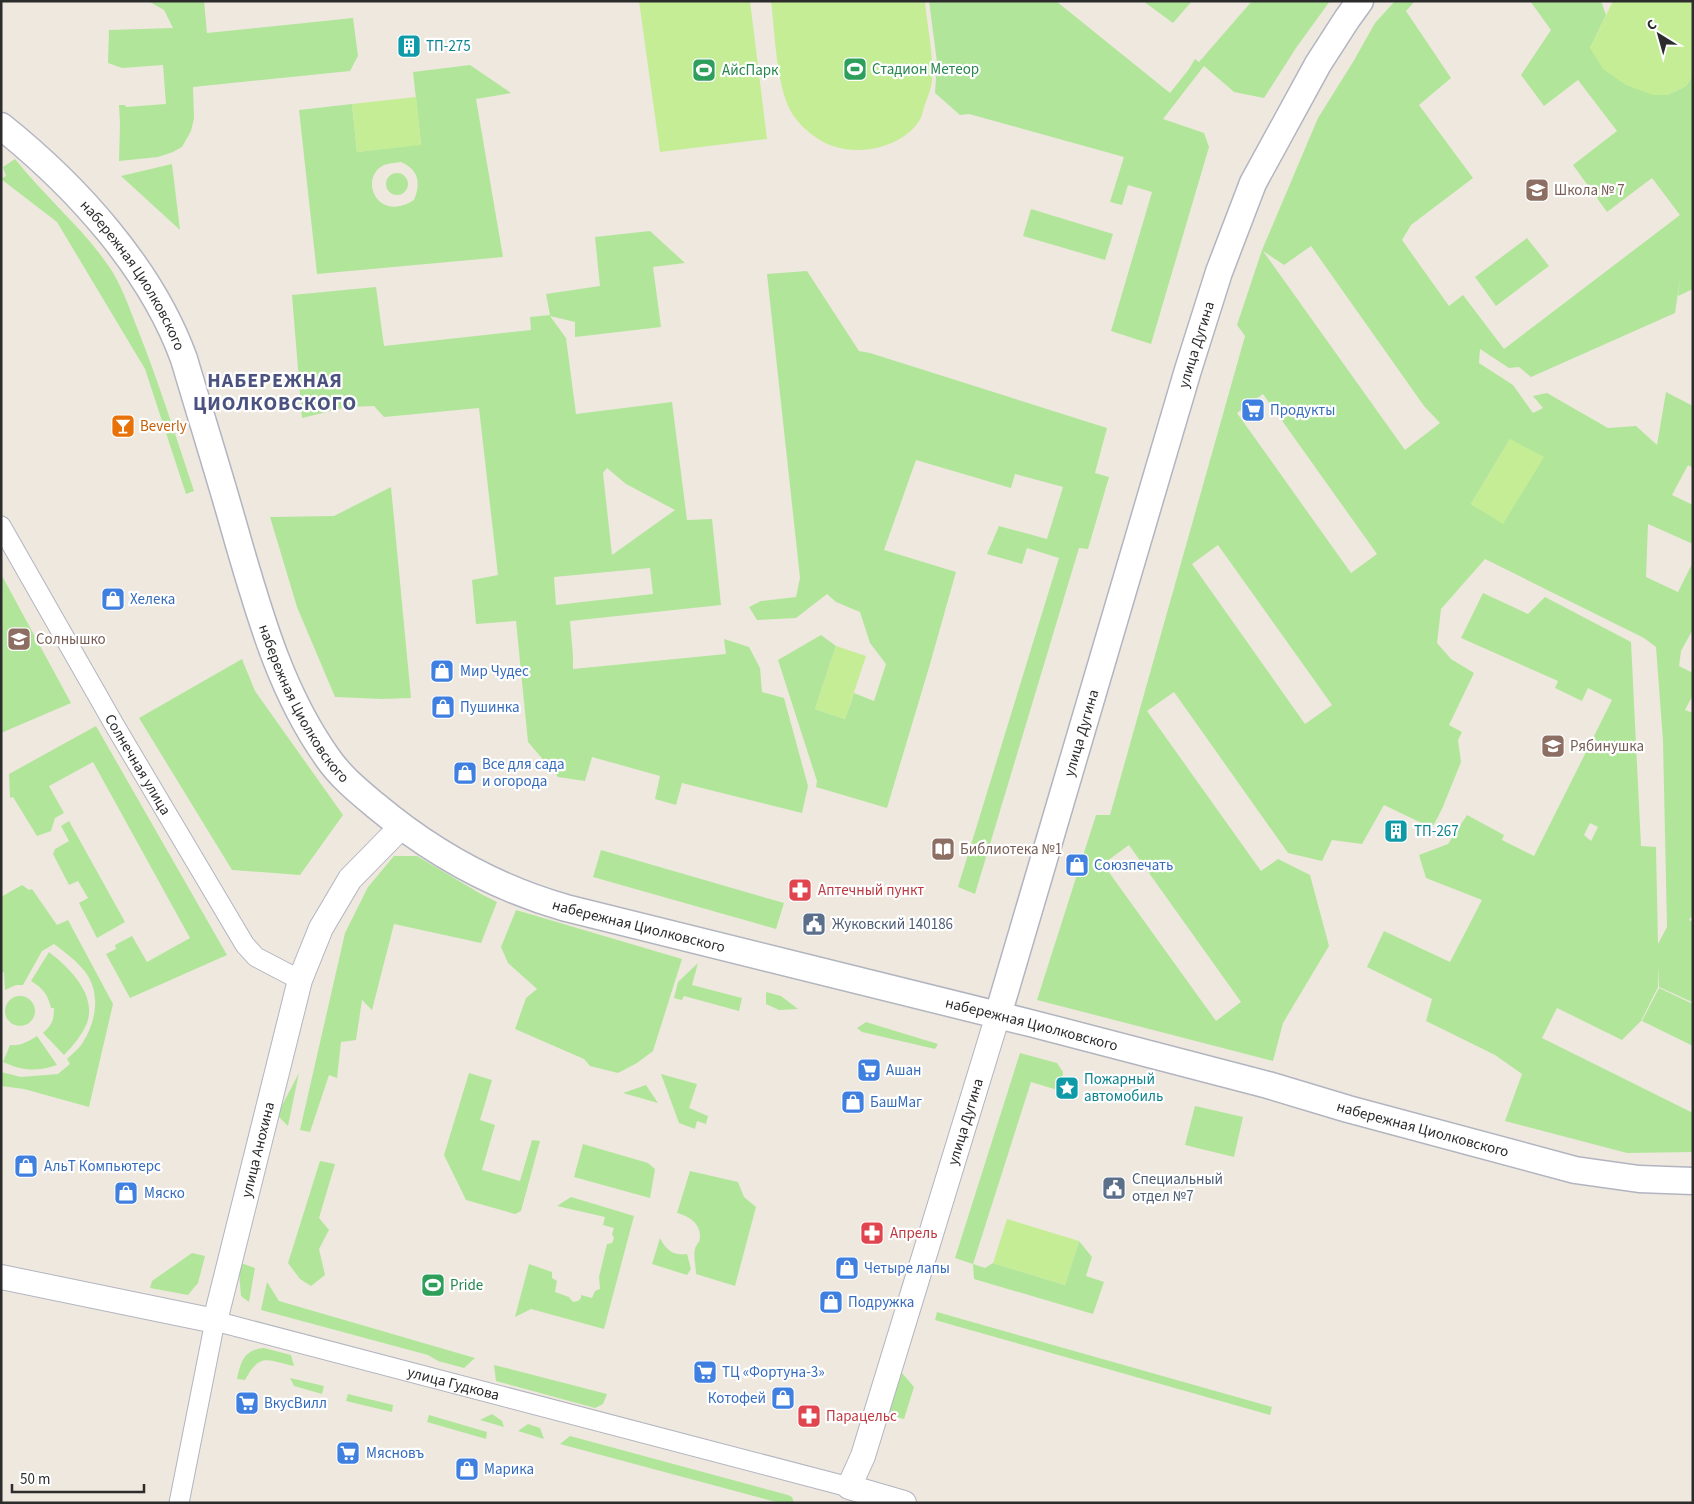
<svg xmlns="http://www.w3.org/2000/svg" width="1694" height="1504" font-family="'Source Sans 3',sans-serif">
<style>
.green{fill:#b1e69a;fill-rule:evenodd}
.pitch{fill:#c5ed95}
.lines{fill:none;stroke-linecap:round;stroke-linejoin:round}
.minor-casing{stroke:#b2b4c0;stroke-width:21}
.tertiary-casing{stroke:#b2b4c0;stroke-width:26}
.secondary-casing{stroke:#b2b4c0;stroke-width:29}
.minor{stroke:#fff;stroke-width:19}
.tertiary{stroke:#fff;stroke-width:24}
.secondary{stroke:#fff;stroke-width:26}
.labels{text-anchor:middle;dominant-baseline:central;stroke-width:4.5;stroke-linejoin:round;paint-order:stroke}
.culture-label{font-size:15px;fill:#0d838f;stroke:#fff;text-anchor:start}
.leisure-label{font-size:15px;fill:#27864d;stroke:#fff;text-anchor:start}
.education-label{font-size:15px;fill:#785e54;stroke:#fff;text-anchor:start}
.street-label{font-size:15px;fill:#2c2c2c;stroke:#fff}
.shop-label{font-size:15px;fill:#366cbe;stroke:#fff;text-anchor:start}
.food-label{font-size:15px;fill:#c56008;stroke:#fff;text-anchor:start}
.health-label{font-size:15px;fill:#be3a42;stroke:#fff;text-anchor:start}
.service-label{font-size:15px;fill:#4e5e75;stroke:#fff;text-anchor:start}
.district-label{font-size:20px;font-weight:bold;letter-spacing:1px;fill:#4b527f;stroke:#fff}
</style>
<rect width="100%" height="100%" fill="#eee8de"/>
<path class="green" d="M148,1H204L207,33L353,18L358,56L350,71L193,87L194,119L191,131L182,147L173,152L158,157L119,161L120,124L119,105H125L126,107L166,104L163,65L122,68L108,63L109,30L173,28L164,10Z
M929,1H1056L1170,93L1189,69L1195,59L1199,62L1252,1H1330L1296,48L1264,98L1234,92L1204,66L1163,119L1204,133L1209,147L1151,344L1111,331L1152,192L1128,185L1122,205L1110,202L1124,157L969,114L960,115L935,93L937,62Z
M1143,1H1192L1173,23Z
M1395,1H1415L1406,11L1451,78L1419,105L1473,178L1411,225L1402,240L1449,306L1463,295L1504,349L1680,215L1652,178L1607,212L1573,165L1617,131L1578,80L1544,106L1521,75L1551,30L1530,1H1601L1606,15L1590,48L1667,95L1686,86L1693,75V289L1678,296L1680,279L1675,313L1531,377L1519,367L1509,368L1480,349L1479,363L1513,385L1533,413L1543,408L1533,396L1547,393L1608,428L1636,426L1657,445L1666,392L1693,406V468L1688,465L1672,495L1693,505V544L1648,524L1646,577L1678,592L1693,562V629L1681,651L1679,666L1693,673V695L1685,710L1693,713V917H1691L1689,920L1693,922V1000L1692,1002L1659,987L1658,966V987L1641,1021L1622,1040L1557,1008L1542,1038L1693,1113V1152L1627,1153L1505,1121L1522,1074L1495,1055L1426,1021L1432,999L1367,967L1384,931L1450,962L1482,900L1426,878L1419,855L1448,844L1467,815L1504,835L1502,840L1534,856L1612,700L1588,688L1582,701L1555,688L1558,681L1461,638L1483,593L1528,614L1545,597L1631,642L1641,846L1656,847L1658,944L1667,927L1663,741L1656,647L1644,638L1485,559L1441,609L1437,643L1451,659L1474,673L1449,725L1462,732L1458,740L1461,762L1442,809L1432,828L1384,805L1362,844L1332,840L1322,861L1288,853L1174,692L1147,711L1261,871L1278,859L1310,875L1329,946L1283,1023L1273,1061L1037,1000L1096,815H1110L1245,336L1237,325L1262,250L1318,118L1353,62L1375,23ZM1311,246L1424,406L1440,423L1405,450L1263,251L1284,265ZM1263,394L1377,554L1351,573L1237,413ZM1510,439L1503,523L1471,504ZM1218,545L1332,705L1305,724L1192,564ZM1590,823L1598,827L1591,841L1584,835ZM1129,845L1241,1002L1216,1021L1103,864Z
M470,65L511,93L476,99L503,257L317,274L299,110L352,104L357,152L421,144L413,72ZM401,162C419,170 421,183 414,200C378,223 359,180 382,166C387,163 395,163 401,162Z
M15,159C45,197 83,228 110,268C122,286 130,310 138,330C159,383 176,437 194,491L186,494L145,369L57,222L1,179L6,176L3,167Z
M172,164L180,230L121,176Z
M386 184a11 11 0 1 1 22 0a11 11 0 1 1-22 0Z
M1031,209L1113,234L1105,260L1023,236Z
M650,231L685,263L653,267L661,327L575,337V322L550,316L566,338L576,414L672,402L687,520L712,519L721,605L570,621L573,656V669L726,654L724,639L749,647L760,668L762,692L784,698L808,786L802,813L682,783L676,805L655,799L660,776L592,757L585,781L558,777L528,742L516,621L476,624L472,580L498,575L479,408L384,417L374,406L347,407L302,418L292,295L376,287L384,346L531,330L530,317L550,315L546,294L600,286L595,237ZM607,468L626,484L675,510L612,555L603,473ZM650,568L653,594L556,605L554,577Z
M1527,238L1549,266L1496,306L1475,277Z
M807,271L859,351L870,353L1107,428L1095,473L1109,477L1088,549L1079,548L975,894L958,887L1059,558L1027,548L1022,564L987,554L999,526L1047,539L1063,487L1015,474L1011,488L916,460L884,550L956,572L930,664L887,808L816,787L817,781L778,660L821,635L836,646L815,709L845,719L854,693L874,701L886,664L870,643L860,612L836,602L827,594L796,618L757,620L749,607L761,601L796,597L800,578L767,274Z
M391,487L411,698L383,699L335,697L297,607L270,517L334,516Z
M1,574L71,703L1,733Z
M242,659L255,691L343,815L300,875L232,870L139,718Z
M96,726L227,955L130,998L106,954L116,949L115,945L132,936L147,962L190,938L93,762L49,786L64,813L55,818L51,831L37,836L13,797L10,798L9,774Z
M69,821L125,922L97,938L79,903L88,898L78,881L69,885L53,854L55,849L69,841L61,826Z
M601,850L784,903L776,929L593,877Z
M394,856H417L481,894L497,902L481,943L394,924L372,1010L362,1000L356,1040L341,1042L337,1078L329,1075L310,1132L300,1130L345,933L368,887Z
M22,885L29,890L32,889L57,925L68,920L113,1004L89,1107L24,1089L1,1086V1072L21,1077L58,1074L70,1064L67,1059C73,1053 80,1048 83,1042C98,1019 101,987 81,967C73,958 63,951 54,944L42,951L23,985H16L5,990L4,972L1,973V897Z
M516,910L682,959L653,1051L637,1063L618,1073L590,1066L584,1059L515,1029L526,998L537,989L508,963L501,947Z
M49,952C70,968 97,995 87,1023C82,1035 73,1046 64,1055L43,1033C52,1025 54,1020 54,1008H51C48,995 43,988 31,981Z
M698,963L692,985L742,998L739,1011L684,996L682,1000L674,998L678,982Z
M1659,988L1693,1004V1046L1642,1021Z
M766,992L781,996L798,1009L779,1010L766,1004Z
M5 1011a15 15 0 1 1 30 0a15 15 0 1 1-30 0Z
M866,1022L938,1044L935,1049L862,1032L857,1028Z
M37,1036L57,1065C36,1072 23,1071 3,1062L10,1045C21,1046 27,1042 37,1036Z
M1020,1053L1057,1063L1063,1072L1061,1091L1031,1082L973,1264L985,1268L993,1263L1065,1285L1079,1241L1092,1257L1086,1276L1104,1282L1093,1314L974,1279L973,1264L955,1258Z
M299,1073L288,1126L277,1115Z
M469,1073L492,1080L480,1120L495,1125L482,1170L520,1181L532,1140L540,1141L521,1211L515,1214L466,1200L444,1155Z
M661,1074L697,1084L689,1108L708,1116L706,1124L697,1121L695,1129L679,1123Z
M646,1085L658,1103L623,1093Z
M1195,1106L1243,1117L1234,1157L1185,1145Z
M583,1144L648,1163L655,1169L650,1198L574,1177Z
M320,1161L335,1164L319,1218L329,1230L319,1249L325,1275L311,1286L300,1279L288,1263Z
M690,1171L738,1182L744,1197L756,1207L735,1286L696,1274C696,1266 693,1256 695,1249C695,1247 698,1243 699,1242C704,1226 690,1216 677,1213Z
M571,1197L634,1216L604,1329L531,1309L515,1317L529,1264L552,1272V1278L557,1281L555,1292L569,1297L573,1302L578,1301L581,1298V1295L592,1298L595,1291L600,1289L599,1277L607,1244L612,1243L614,1238L612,1234L614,1228L603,1225L605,1217L557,1206Z
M660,1238C666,1250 673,1256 687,1254L691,1269L687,1275L652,1264Z
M192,1253L205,1256L198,1283L188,1295L150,1288L152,1281Z
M238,1262L255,1268L249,1302L241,1296Z
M267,1282L279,1301L475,1358L464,1368L438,1361L428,1355L261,1310Z
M937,1312L1272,1407L1270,1415L935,1320Z
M264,1348L291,1355L294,1366C267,1360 260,1352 245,1380L237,1379C241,1361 244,1350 264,1348Z
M494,1365L607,1394L603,1404L595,1408L496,1381Z
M902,1373L914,1387L904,1419L882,1413L896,1377Z
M290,1378L324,1386L322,1394L294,1386Z
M348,1394L393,1405L392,1412L346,1401Z
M492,1414L502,1421L504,1427L480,1420Z
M429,1415L487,1432L486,1439L427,1422Z
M528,1424L540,1428L544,1439L518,1431Z
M570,1436L788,1495L792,1497L794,1503H780L560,1444Z"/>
<path class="pitch" d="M639,1H750L767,139L660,152Z
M771,1H925C927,27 934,55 932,81C931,89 927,99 924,107C923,111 922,117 919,121C902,147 861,156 833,146C817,141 798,125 790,110C776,82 775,33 771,1Z
M1613,1H1693V75L1686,86L1667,95H1653L1626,85L1603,69L1590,48Z
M416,97L421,145L357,152L352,104Z
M1510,439L1544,457L1503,524L1471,504Z
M836,646L866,656L845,719L815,709Z
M1007,1219L1079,1241L1065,1285L993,1263Z"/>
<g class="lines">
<g class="minor-casing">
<g id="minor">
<path id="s1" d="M1,526L115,726L245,945L256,957L300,980"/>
<path id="s2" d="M179,1503L215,1321L849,1487"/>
</g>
</g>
<g class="tertiary-casing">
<g id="tertiary">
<path id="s3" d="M1,1277L215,1321L300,980L321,928L350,879L401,827"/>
<path id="s4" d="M904,1503L849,1487L863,1456L998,1015"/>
</g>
</g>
<g class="secondary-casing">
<g id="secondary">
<path id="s5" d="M1,126C76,186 151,268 184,359C202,420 221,480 238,541C260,616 281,692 327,757C340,776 357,790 375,805C431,852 496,888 566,908L1030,1023L1268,1085L1348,1109L1575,1170L1639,1179L1693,1181"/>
<path id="s6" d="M998,1015L1188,370L1219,272L1253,183L1318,64L1347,19L1360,1"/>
</g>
</g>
<use href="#minor" class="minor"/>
<use href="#tertiary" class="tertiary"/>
<use href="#secondary" class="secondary"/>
</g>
<defs>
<g id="building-square" transform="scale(1.25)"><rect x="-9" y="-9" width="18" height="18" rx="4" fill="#0f9aa8" stroke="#fff"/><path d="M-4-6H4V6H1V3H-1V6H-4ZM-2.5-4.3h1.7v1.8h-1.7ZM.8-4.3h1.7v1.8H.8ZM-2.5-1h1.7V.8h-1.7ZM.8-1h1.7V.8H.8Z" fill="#fff"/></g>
<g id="stadium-square" transform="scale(1.25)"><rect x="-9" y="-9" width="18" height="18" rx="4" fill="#2e9e5b" stroke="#fff"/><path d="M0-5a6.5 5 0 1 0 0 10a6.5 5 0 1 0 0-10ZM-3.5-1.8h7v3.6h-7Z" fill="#fff"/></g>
<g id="school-square" transform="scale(1.25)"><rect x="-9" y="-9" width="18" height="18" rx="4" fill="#8d6e63" stroke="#fff"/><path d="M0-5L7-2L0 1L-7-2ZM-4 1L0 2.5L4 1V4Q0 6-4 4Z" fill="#fff"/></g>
<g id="supermarket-square" transform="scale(1.25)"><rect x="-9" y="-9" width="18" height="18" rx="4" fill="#3f7fe0" stroke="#fff"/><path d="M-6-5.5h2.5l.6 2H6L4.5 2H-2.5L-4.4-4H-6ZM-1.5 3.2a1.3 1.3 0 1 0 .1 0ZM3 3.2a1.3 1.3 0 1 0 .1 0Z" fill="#fff"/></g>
<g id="bar-square" transform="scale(1.25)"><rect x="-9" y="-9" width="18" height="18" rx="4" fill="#e8710a" stroke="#fff"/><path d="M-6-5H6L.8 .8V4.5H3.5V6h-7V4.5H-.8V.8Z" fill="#fff"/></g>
<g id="shop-square" transform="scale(1.25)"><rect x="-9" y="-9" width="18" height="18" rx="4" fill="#3f7fe0" stroke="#fff"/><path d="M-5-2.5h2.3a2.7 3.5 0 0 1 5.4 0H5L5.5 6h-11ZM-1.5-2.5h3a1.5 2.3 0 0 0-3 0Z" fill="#fff"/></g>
<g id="library-square" transform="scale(1.25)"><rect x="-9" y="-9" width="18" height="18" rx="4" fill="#8d6e63" stroke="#fff"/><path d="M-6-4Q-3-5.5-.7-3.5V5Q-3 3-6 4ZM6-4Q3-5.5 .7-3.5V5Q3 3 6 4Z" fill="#fff"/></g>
<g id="pharmacy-square" transform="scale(1.25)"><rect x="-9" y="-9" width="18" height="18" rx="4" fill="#e0444e" stroke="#fff"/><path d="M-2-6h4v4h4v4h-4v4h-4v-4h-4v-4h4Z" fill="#fff"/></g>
<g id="civic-square" transform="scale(1.25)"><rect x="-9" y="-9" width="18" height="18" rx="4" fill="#5c6f8a" stroke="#fff"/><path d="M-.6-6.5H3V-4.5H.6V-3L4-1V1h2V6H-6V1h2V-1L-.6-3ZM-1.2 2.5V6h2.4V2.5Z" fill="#fff"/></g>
<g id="sight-square" transform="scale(1.25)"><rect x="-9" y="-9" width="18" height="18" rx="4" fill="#0f9aa8" stroke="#fff"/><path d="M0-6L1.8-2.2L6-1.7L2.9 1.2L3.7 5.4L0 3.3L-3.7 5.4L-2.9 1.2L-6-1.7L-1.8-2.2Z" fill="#fff"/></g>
</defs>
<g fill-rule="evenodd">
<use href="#building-square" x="409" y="46"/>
<use href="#stadium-square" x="855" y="69"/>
<use href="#stadium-square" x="704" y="70"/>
<use href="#school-square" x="1537" y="190"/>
<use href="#supermarket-square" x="1253" y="410"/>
<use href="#bar-square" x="123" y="426"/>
<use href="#shop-square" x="113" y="599"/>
<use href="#school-square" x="19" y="639"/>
<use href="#shop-square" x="442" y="671"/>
<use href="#shop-square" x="443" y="707"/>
<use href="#school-square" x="1553" y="746"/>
<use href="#shop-square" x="465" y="773"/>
<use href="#building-square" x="1396" y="831"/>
<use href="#library-square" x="943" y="849"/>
<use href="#shop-square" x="1077" y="865"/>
<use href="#pharmacy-square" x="800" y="890"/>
<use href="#civic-square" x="814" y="924"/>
<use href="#supermarket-square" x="869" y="1070"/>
<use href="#sight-square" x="1067" y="1088"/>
<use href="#shop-square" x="853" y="1102"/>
<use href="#shop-square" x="26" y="1166"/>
<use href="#civic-square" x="1114" y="1188"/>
<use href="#shop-square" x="126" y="1193"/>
<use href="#pharmacy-square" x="872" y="1233"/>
<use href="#shop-square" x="847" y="1268"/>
<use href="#stadium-square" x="433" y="1285"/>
<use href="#shop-square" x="831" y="1302"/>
<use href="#supermarket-square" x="705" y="1372"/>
<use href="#shop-square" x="783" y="1398"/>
<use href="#supermarket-square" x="247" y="1403"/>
<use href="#pharmacy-square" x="809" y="1416"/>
<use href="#supermarket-square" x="348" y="1453"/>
<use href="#shop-square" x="467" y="1469"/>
</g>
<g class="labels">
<g class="culture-label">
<text x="426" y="46">ТП-275</text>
<text x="1414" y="831">ТП-267</text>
<text x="1084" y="1079">Пожарный<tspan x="1084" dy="17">автомобиль</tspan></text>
</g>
<g class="leisure-label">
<text x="872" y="69">Стадион Метеор</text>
<text x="722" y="70">АйсПарк</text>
<text x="450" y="1285">Pride</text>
</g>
<g class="education-label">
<text x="1554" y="190">Школа № 7</text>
<text x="36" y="639">Солнышко</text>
<text x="1570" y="746">Рябинушка</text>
<text x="960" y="849">Библиотека №1</text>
</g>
<g class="street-label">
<text stroke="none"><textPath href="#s5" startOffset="201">набережная Циолковского</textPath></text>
<text stroke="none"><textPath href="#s6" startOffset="699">улица Дугина</textPath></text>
<text stroke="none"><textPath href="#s5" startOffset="666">набережная Циолковского</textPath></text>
<text stroke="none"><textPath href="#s6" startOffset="294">улица Дугина</textPath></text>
<text stroke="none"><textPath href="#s1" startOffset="275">Солнечная улица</textPath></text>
<text stroke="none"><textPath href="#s5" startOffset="1086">набережная Циолковского</textPath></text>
<text stroke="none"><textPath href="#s5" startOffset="1491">набережная Циолковского</textPath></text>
<text stroke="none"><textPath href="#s4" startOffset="441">улица Дугина</textPath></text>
<text stroke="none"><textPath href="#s5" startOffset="1896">набережная Циолковского</textPath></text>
<text stroke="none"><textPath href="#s3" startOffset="395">улица Анохина</textPath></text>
<text stroke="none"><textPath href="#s2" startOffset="432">улица Гудкова</textPath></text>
</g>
<g class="shop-label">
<text x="1270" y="410">Продукты</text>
<text x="130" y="599">Хелека</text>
<text x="460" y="671">Мир Чудес</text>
<text x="460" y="707">Пушинка</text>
<text x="482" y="764">Все для сада<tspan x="482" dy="17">и огорода</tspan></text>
<text x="1094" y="865">Союзпечать</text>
<text x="886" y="1070">Ашан</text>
<text x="870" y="1102">БашМаг</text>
<text x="44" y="1166">АльТ Компьютерс</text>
<text x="144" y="1193">Мяско</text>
<text x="864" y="1268">Четыре лапы</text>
<text x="848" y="1302">Подружка</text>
<text x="722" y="1372">ТЦ «Фортуна-3»</text>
<text x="766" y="1398" text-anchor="end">Котофей</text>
<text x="264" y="1403">ВкусВилл</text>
<text x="366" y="1453">Мясновъ</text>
<text x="484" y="1469">Марика</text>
</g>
<g class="food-label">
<text x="140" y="426">Beverly</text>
</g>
<g class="health-label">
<text x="818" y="890">Аптечный пункт</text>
<text x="890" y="1233">Апрель</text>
<text x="826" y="1416">Парацельс</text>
</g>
<g class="service-label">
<text x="832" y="924">Жуковский 140186</text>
<text x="1132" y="1179">Специальный<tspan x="1132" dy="17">отдел №7</tspan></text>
</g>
<g class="district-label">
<text x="275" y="381">НАБЕРЕЖНАЯ<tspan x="275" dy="23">ЦИОЛКОВСКОГО</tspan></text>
</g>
</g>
<rect width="1694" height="1504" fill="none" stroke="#2c2c2c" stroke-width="5"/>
<g transform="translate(1659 35) rotate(323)" stroke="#ffffff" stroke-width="4" paint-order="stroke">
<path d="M0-4L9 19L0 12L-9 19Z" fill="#2c2c2c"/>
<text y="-8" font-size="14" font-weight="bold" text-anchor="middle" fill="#2c2c2c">С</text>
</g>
<path d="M12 1484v8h132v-8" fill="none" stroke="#2c2c2c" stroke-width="2.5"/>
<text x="20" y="1484" font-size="15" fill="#2c2c2c" stroke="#ffffff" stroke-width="4" paint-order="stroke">50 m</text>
</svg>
